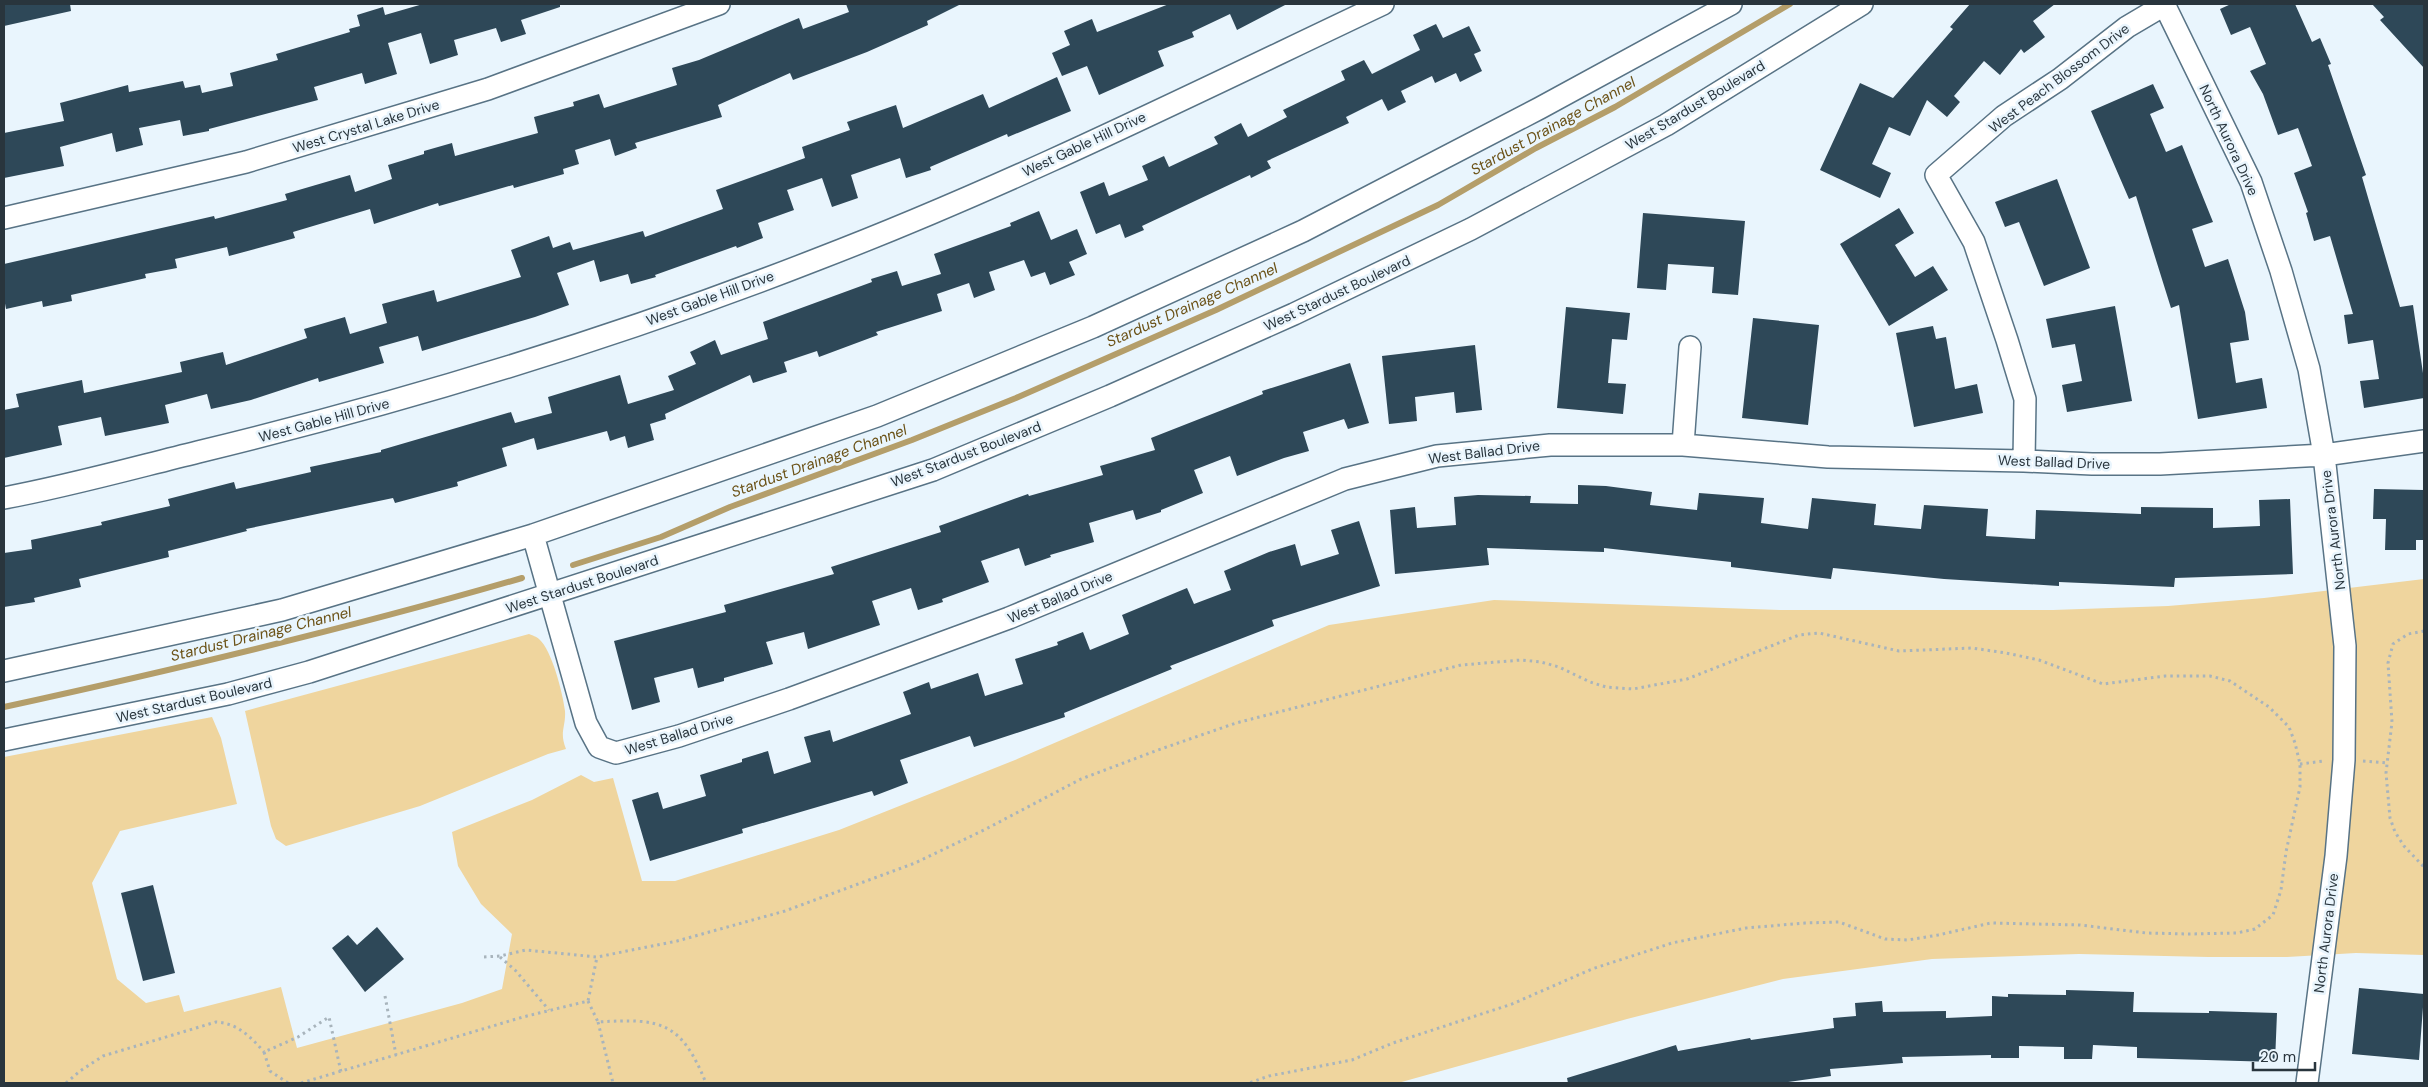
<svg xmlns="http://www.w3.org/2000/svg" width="2428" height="1087" font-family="'DM Sans',sans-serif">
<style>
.green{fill:#efd59e}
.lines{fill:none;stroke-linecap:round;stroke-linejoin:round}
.stream{stroke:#b49e6a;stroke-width:6}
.building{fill:#2e4858}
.minor-casing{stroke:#587385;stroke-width:24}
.path{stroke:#a8b4bc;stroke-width:3;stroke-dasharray:2.5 4;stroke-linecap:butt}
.minor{stroke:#fff;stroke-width:21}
.labels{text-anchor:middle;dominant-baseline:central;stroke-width:5;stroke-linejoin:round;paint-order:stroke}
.street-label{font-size:14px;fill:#29353d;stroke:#e9f5fd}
.water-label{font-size:15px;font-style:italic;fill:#6b5217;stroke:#e9f5fd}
</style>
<rect width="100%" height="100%" fill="#e9f5fd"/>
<path class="green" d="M2424,579V955L2356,953L2287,957H2208L2079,954L1932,959L1783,979L1627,1019L1398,1083H4V757L212,717L221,738L237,804L120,831L92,883L117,979L146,1003L179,995L184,1012L281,987L297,1048L462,1003L502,989L512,934L481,904L458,866L452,832L532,800L581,775L594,782L613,778L642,881H675L839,830L1015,760L1329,625L1494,600L1781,610H2053L2168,606L2264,598Z
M529,634C532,635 537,637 539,639C552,650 563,694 565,711C566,727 559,732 566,749L548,754L420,806L286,846L276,839L271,826L245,711Z"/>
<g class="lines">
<path class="stream" d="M573,565L661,537L730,507L912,440L1016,398L1216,310L1438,205L1536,148L1615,107L1790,4
M4,707C178,669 351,628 522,578"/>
</g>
<path class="building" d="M4,4H70L71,11L4,26Z
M423,4H560V7L521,20L526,34L501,42L496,28L454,40L458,55L430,64L421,33L388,43L397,74L365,84L362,73L314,87L318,100L209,129V131L183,136L180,120L139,128L143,145L116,152L112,133L60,147L64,166L4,178V133L64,121L60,103L128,85L129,92L183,81L185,88L200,85L202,93L233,86L230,73L278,60L276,54L350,32L349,29L360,26L357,15L383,7L385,15Z
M846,4H961L927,21L928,25L867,52L793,80L790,73L718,105L722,117L635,143L637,148L615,156L610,139L575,150L579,164L563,169L564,174L514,188L513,185L439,206L438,203L374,224L370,209L293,232L295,238L229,256L227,247L175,259L177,268L145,274L146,278L71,295L72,301L43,307L42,301L6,309L4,298V264L214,216L215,219L287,200L285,194L350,175L355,192L392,179L388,165L424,154V151L452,143L455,156L538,133L534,117L574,106L573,102L599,94L604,108L677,85L672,68L699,60L799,18L803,29L849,12Z
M1169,4H1287L1237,30L1230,14L1192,32L1194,37L1158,51L1164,66L1099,95L1087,66L1062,76L1052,53L1070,45L1064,31L1092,19L1097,32Z
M1970,4H2055L2033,21L2045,37L2024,53L2021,49L2000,75L1984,61L1954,96L1960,102L1947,117L1927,100L1910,136L1889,127L1872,164L1891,173L1880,198L1820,170L1860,83L1893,98L1953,29L1950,27Z
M2231,4H2295L2312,42L2320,38L2331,64L2328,65L2366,175L2362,177L2400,307L2413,305L2424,380V398L2364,408L2360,381L2379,379L2373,340L2348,344L2344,315L2353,314L2330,236L2314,241L2306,213L2308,212L2294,173L2312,166L2298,128L2278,135L2263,94L2250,71L2266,64L2250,27L2231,35L2220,9Z
M2372,4H2424V68L2380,20L2384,17Z
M1436,24L1443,38L1469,26L1481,51L1474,54L1482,71L1460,82L1456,73L1435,83L1432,76L1401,91L1406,102L1388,111L1382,99L1346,117L1349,123L1267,161L1271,168L1251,178L1250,175L1142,226L1144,230L1125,238L1120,224L1096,234L1080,192L1104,182L1109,196L1148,180L1142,166L1164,156L1169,167L1218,144L1214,137L1241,123L1248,137L1287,117L1283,110L1345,80L1341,71L1364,60L1372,74L1420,50L1413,35Z
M1057,77L1071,111L1008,137L1007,134L930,167L931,170L906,178L900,158L851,175L858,198L832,207L822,178L787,190L794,210L758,223L763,238L737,248L736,246L655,275L656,277L631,284L628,274L600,282L594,260L557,273L569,305L535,317L422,351L418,336L379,347L384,363L319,382L318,378L251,400L211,409L207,394L165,405L169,423L105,436L101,417L58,426L62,445L4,458V410L19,407L16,394L82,380L84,393L182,372L180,362L223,352L226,365L307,338L304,329L345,317L350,334L387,323L382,304L434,290L437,302L521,277L511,250L549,236L553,248L570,242L573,250L643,231L645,237L723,209L716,190L805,158L802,147L850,130L847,122L896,105L903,128L983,94L989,108Z
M2153,84L2164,108L2150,114L2166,152L2182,145L2213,222L2192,229L2205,267L2228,259L2245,312L2249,340L2230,343L2236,383L2262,378L2267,408L2198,419L2179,305L2171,308L2136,196L2129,199L2091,111Z
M2057,179L2090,268L2044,286L2019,222L2005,227L1995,202Z
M1899,208L1914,233L1895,245L1915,277L1933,266L1948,290L1889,326L1840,244Z
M1039,211L1051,240L1077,229L1087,254L1069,262L1075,275L1050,285L1045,272L1031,277L1024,260L989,272L995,290L974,298L969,283L937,294L942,311L876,332L878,335L819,357L817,351L784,362L787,372L753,383L750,375L665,414L666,419L650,424L654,440L628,448L625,436L610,441L607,431L537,450L534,438L502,448L507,466L457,482L458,486L395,503L393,498L246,529L247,531L168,551L169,557L79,579L81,587L34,598L35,602L4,607V553L32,549L31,540L102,525L101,522L170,506L168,499L234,482L236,489L311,472L310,467L381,452V450L511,412L515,423L552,413L548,397L620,375L628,404L674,390L668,376L696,364L690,352L715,340L721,355L768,339L763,322L872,282L871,279L897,271L902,286L941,274L934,254L1011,226L1010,223Z
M1643,213L1745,221L1738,295L1712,293L1714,267L1668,264L1666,290L1637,288Z
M2115,306L2132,401L2067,412L2062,385L2082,381L2075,344L2052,348L2046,319Z
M1566,307L1630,313L1627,340L1612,339L1608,383L1626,384L1623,414L1557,408Z
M1753,318L1819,325L1808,425L1742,418Z
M1933,326L1936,339L1946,337L1955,389L1977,384L1983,413L1914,427L1896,333Z
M1475,345L1482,410L1456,413L1454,392L1415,397L1417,421L1389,424L1382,356Z
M1350,363L1369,423L1348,429L1344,419L1303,432L1309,451L1284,458L1237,476L1230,456L1194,470L1203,493L1161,510V512L1136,520L1133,510L1089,523L1094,542L1050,555L1051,557L1025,566L1019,548L981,561L989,582L942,599L943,602L918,610L911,588L872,601L880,625L808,649L804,632L766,642L773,664L724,678V681L698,688L693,668L654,678L660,702L632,710L614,641L726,612L724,605L834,574L831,567L941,532L939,526L1028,494L1029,496L1103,475L1100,466L1155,450L1151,438L1263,394L1262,391Z
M1578,485L1606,486L1652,492L1650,505L1697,510L1699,493L1764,498L1761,523L1808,529L1812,498L1876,504L1874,525L1921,529L1924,505L1988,509L1986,536L2035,539L2036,510L2141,514V507L2213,508V528L2260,526L2259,500L2290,499L2293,574L2175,578L2174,587L2059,582V586L1944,579L1833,568L1831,579L1731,567V562L1604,548V552L1487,548L1489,565L1395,574L1390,510L1415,507L1417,528L1456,525L1454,497L1478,495L1531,496L1530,503L1578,504Z
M2374,489L2424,490V540H2416V550H2385L2386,519H2373Z
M1359,521L1380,586L1272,620L1274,626L1170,666L1172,669L1064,713L1065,717L974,747L970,736L900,760L908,783L874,796L872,791L742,829L743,833L650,861L632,800L658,792L663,809L706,796L700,775L742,762V759L768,751L774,774L811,762L804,737L830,730L833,742L911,714L903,692L929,682L931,689L978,673L985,696L1023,684L1015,659L1058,645L1057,642L1083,632L1090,650L1129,634L1122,615L1187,588L1194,604L1231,590L1224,571L1269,552L1295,544L1301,566L1339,554L1331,530Z
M153,885L175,973L143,981L121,893Z
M377,927L404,959L365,992L332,948L348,935L357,945Z
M2359,988L2424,994L2419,1060L2352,1054Z
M2066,990L2134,992L2133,1012L2209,1013V1011L2277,1013L2275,1062L2137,1058V1047L2093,1045L2092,1059H2064V1047L2019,1046V1058H1991V1055L1902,1057L1903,1063L1830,1069L1831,1076L1781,1083H1568L1567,1078L1676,1045L1678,1051L1750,1038L1751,1040L1834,1028L1833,1018L1856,1016L1855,1003L1882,1001L1883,1012L1946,1011V1018L1992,1016V996L2008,997V994L2066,995Z"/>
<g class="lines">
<g class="minor-casing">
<path id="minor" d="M2164,4L2251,182L2281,271L2309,369L2324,455L2345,646L2344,760L2336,856L2307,1083
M4,218L246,162L488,89L719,4
M1683,445L1690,347
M2024,461L2025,399L2007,340L1974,242L1936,175L2004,116L2060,79L2127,27L2166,4
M4,498C69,486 133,468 198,452C408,401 616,338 818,259C1011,185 1197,92 1383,4
M533,535L586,723L599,747L616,753L679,736L789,699L1009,618L1345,479L1437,456L1550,445H1683L1828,457L2024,461L2092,464H2160L2324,455L2424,441
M4,671L282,610L533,535L877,416L1093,327L1303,231L1540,108L1731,4
M4,740L228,694L309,672L933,470L1110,396L1294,314L1471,229L1666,125L1862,4"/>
</g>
<path class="path" d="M2424,631L2408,634L2393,644L2388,663L2392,722L2386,773L2390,818L2395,832L2404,846L2424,867
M2363,761L2387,763
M2300,764L2324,761
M484,957L500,956L526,950L597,957L677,941L785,911L915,863L984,830L1081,779L1158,750L1236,723L1461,665L1521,660L1541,662L1559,667L1590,682L1606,687L1633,689L1687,679L1799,635L1819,633L1899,651L1972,648L2006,653L2039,660L2103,684L2165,676H2210L2230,681L2269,707L2289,727L2295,743L2300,764V787L2286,852L2281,890L2273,915L2255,929L2237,933L2189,934L2146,933L2080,925L1991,923L1938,935L1908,940L1885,939L1839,922L1805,923L1746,928L1672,943L1592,969L1512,1004L1393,1043L1352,1060L1269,1076L1249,1083
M500,957L515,970L549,1010
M385,996L396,1055
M588,1001L598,1022C662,1018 681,1022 706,1083
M598,1022L613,1083
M66,1083L80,1071L103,1056L216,1022C237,1023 251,1037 264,1052
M288,1083L270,1071L264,1052L298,1037L329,1017L341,1072
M301,1083L523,1017L588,1001L597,957"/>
<use href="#minor" class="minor"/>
</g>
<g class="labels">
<g class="street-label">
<text transform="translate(2059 78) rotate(-37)">West Peach Blossom Drive</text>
<text transform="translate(1695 105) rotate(-31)">West Stardust Boulevard</text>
<text transform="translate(366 126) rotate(-17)">West Crystal Lake Drive</text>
<text transform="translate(2229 140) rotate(65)">North Aurora Drive</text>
<text transform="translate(1084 144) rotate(-25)">West Gable Hill Drive</text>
<text transform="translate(1337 293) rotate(-25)">West Stardust Boulevard</text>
<text transform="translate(710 298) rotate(-20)">West Gable Hill Drive</text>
<text transform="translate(324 420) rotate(-15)">West Gable Hill Drive</text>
<text transform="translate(1484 452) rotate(-7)">West Ballad Drive</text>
<text transform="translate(966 454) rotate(-21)">West Stardust Boulevard</text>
<text transform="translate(2054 462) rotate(2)">West Ballad Drive</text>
<text transform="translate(2333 530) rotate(-97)">North Aurora Drive</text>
<text transform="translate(582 584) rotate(-18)">West Stardust Boulevard</text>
<text transform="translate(1060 597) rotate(-23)">West Ballad Drive</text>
<text transform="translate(194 700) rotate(-13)">West Stardust Boulevard</text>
<text transform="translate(679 734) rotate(-17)">West Ballad Drive</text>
<text transform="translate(2326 933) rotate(-83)">North Aurora Drive</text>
</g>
<g class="water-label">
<text transform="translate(1553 126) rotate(-29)">Stardust Drainage Channel</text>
<text transform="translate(1192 305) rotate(-24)">Stardust Drainage Channel</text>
<text transform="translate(819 461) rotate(-20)">Stardust Drainage Channel</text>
<text transform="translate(261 634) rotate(-14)">Stardust Drainage Channel</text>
</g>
</g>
<rect width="2428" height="1087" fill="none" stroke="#29353d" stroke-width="10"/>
<path d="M2253 1062v8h62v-8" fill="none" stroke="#29353d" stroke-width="2.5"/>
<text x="2260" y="1062" font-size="15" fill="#29353d" stroke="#e9f5fd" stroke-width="4" paint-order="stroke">20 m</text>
</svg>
